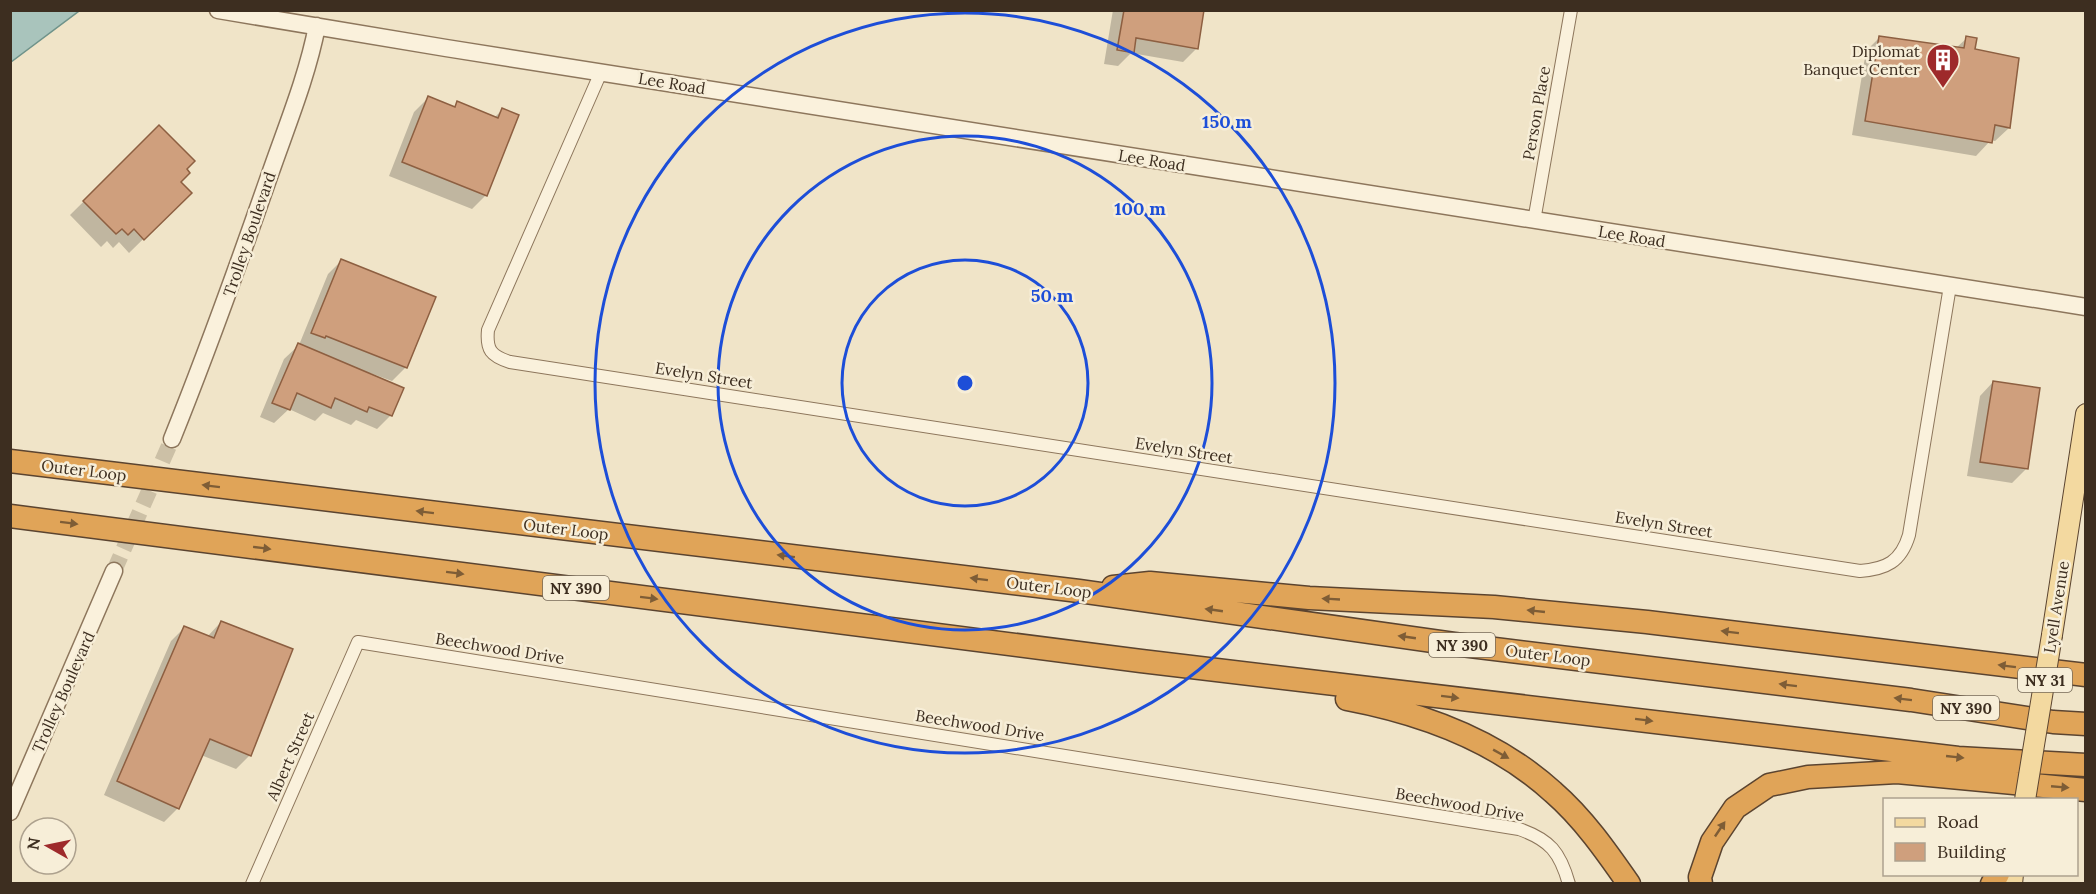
<svg xmlns="http://www.w3.org/2000/svg" width="2096" height="894" font-family="Lora,serif">
<style>
.water{fill:#a9c4bc;stroke:#6f938a;stroke-width:1.5}
.shadow{fill:#0003}
.building{fill:#cf9f7d;stroke:#8d5f41;stroke-width:1.5}
.lines{fill:none;stroke-linecap:round;stroke-linejoin:round}
.tertiary-tunnel{stroke:#ccc0a6;stroke-width:16;stroke-dasharray:16 8;stroke-linecap:butt}
.minor-casing{stroke:#8d765c;stroke-width:14}
.tertiary-casing{stroke:#8d765c;stroke-width:19}
.primary-casing{stroke:#5b4430;stroke-width:22}
.motorway-casing{stroke:#5b4430;stroke-width:25}
.minor{stroke:#faf1dc;stroke-width:12}
.tertiary{stroke:#faf1dc;stroke-width:16}
.primary{stroke:#f3d9a0;stroke-width:20}
.motorway{stroke:#e0a458;stroke-width:22}
.primary-bridge-casing{stroke:#5b4430;stroke-width:22;stroke-linecap:butt}
.primary-bridge{stroke:#f3d9a0;stroke-width:20}
.oneway{fill:#7e5d36}
.ring{fill:none;stroke:#1d4ed8;stroke-width:3}
.labels{text-anchor:middle;dominant-baseline:central;stroke-width:5;stroke-linejoin:round;paint-order:stroke}
.shield{fill:#f7eed8;stroke:#756857;stroke-width:1.5}
.shield-label{font-size:15px;font-weight:bold;fill:#3d2e20}
.poi-label{font-size:16px;fill:#3d2e20;stroke:#f7eed8;text-anchor:end}
.street-label{font-size:16px;fill:#3d2e20;stroke:#f7eed8}
.centre{fill:#1d4ed8;stroke:#f7eed8;stroke-width:3}
.ring-label{font-size:18px;text-anchor:middle;font-weight:bold;fill:#1d4ed8;stroke:#f7eed8;stroke-width:5;stroke-linejoin:round;paint-order:stroke}
</style>
<rect width="100%" height="100%" fill="#f0e4c8"/>
<path class="water" d="M11,10H79V11L11,62Z"/>
<path class="shadow" d="M1113,10H1203L1197,48L1183,62L1131,53L1118,66L1104,64Z
M1880,37L1956,48L1967,38L2009,128L1995,141L1991,140L1976,156L1852,135L1866,51Z
M428,98L453,108L458,103L494,118L502,110L518,116L486,195L472,209L389,176L414,112Z
M159,127L185,169L179,182L190,193L129,253L119,242L113,248L107,241L101,247L70,215Z
M342,260L406,367L392,381L370,373L369,375L391,415L377,429L356,420L351,425L323,413L315,421L289,409L274,423L260,417L284,359L299,345L328,274Z
M1993,382L2026,469L2012,483L1967,476L1980,396Z
M221,622L250,755L236,769L201,755L178,808L164,822L104,795L171,641L185,627L207,637Z"/>
<path class="building" d="M1124,10H1204L1198,49L1136,38L1134,53L1117,50Z
M1879,36L1964,48L1966,36L1977,38L1975,49L2019,58L2010,128L1995,125L1992,143L1865,121Z
M428,96L455,107L457,101L498,118L502,108L519,115L487,196L402,162Z
M159,125L195,161L187,169L190,173L181,182L192,193L144,240L134,229L128,235L122,229L116,234L83,201Z
M341,259L436,297L407,368L326,336L325,338L311,333Z
M298,343L404,388L392,416L369,407L367,412L335,398L331,408L297,393L290,410L272,403Z
M1993,381L2040,388L2028,469L1980,462Z
M221,621L293,649L251,756L210,739L179,809L117,781L184,626L214,638Z"/>
<g class="lines">
<path class="tertiary-tunnel" d="M114,571L172,439"/>
<g class="minor-casing">
<path id="minor" d="M601,72L488,330C486,350 491,356 510,362L1860,571C1886,569 1901,562 1909,535L1950,286
M1534,221L1571,10
M252,884L358,642L1519,829C1550,840 1560,852 1569,884"/>
</g>
<g class="tertiary-casing">
<path id="tertiary" d="M218,10L446,48L2086,307
M172,439C207,352 239,263 270,174C287,125 307,77 317,26
M10,812L114,571"/>
</g>
<g class="primary-casing">
<path id="primary" d="M2052,635L2086,414
M2012,884L2013,874"/>
</g>
<g class="motorway-casing">
<path id="motorway" d="M10,461L1079,591L1454,644L1911,700L2053,722L2086,724
M10,516L1141,661L1958,758L2086,765
M1113,587L1150,583L1309,598L1494,607L1647,622L2086,675
M1347,699C1421,713 1496,740 1553,792C1583,818 1606,851 1629,884
M1701,884L1700,877L1712,842L1735,808L1769,785L1808,777L1897,772L2086,790
M1992,884L1998,874"/>
</g>
<use href="#minor" class="minor"/>
<use href="#tertiary" class="tertiary"/>
<use href="#primary" class="primary"/>
<use href="#motorway" class="motorway"/>
<g class="primary-bridge-casing">
<path id="primary-bridge" d="M2025,800L2052,635"/>
</g>
<use href="#primary-bridge" class="primary-bridge"/>
</g>
<defs><path id="oneway-solid" d="M-6-.8H1V-3.2L6.5 0L1 3.2V.8H-6Z" transform="scale(1.5)"/></defs>
<g class="oneway">
<use href="#oneway-solid" transform="translate(211 486) rotate(-173)"/>
<use href="#oneway-solid" transform="translate(425 512) rotate(-173)"/>
<use href="#oneway-solid" transform="translate(69 523) rotate(7)"/>
<use href="#oneway-solid" transform="translate(262 548) rotate(7)"/>
<use href="#oneway-solid" transform="translate(786 556) rotate(-173)"/>
<use href="#oneway-solid" transform="translate(455 573) rotate(7)"/>
<use href="#oneway-solid" transform="translate(979 579) rotate(-173)"/>
<use href="#oneway-solid" transform="translate(649 598) rotate(7)"/>
<use href="#oneway-solid" transform="translate(1331 599) rotate(-177)"/>
<use href="#oneway-solid" transform="translate(1214 610) rotate(-172)"/>
<use href="#oneway-solid" transform="translate(1536 611) rotate(-174)"/>
<use href="#oneway-solid" transform="translate(1730 632) rotate(-173)"/>
<use href="#oneway-solid" transform="translate(1407 637) rotate(-172)"/>
<use href="#oneway-solid" transform="translate(2007 666) rotate(-173)"/>
<use href="#oneway-solid" transform="translate(1788 685) rotate(-173)"/>
<use href="#oneway-solid" transform="translate(1450 697) rotate(7)"/>
<use href="#oneway-solid" transform="translate(1903 699) rotate(-173)"/>
<use href="#oneway-solid" transform="translate(1644 720) rotate(7)"/>
<use href="#oneway-solid" transform="translate(1501 754) rotate(29)"/>
<use href="#oneway-solid" transform="translate(1955 757) rotate(6)"/>
<use href="#oneway-solid" transform="translate(2060 787) rotate(5)"/>
<use href="#oneway-solid" transform="translate(1720 829) rotate(-56)"/>
</g>
<g class="ring">
<circle cx="965" cy="383" r="123"/>
<circle cx="965" cy="383" r="247"/>
<circle cx="965" cy="383" r="370"/>
</g>
<defs>
<g id="building-pin" transform="scale(1.725)"><path d="M0 17L-7.5 6A9.5 9.5 0 1 1 7.5 6Z" fill="#9e2a2b" stroke="#f7eed8"/><path d="M-4-6H4V6H1V3H-1V6H-4ZM-2.5-4.3h1.7v1.8h-1.7ZM.8-4.3h1.7v1.8H.8ZM-2.5-1h1.7V.8h-1.7ZM.8-1h1.7V.8H.8Z" fill="#fff"/></g>
</defs>
<g fill-rule="evenodd">
<use href="#building-pin" x="1943" y="60"/>
</g>
<g class="labels">
<g class="shield">
<rect x="543" y="576" width="66" height="24" rx="4.5"/>
<rect x="1429" y="633" width="66" height="24" rx="4.5"/>
<rect x="2018" y="668" width="54" height="24" rx="4.5"/>
<rect x="1933" y="696" width="66" height="24" rx="4.5"/>
</g>
<g class="shield-label">
<text x="576" y="588">NY 390</text>
<text x="1462" y="645">NY 390</text>
<text x="2045" y="680">NY 31</text>
<text x="1966" y="708">NY 390</text>
</g>
<g class="poi-label">
<text x="1920" y="51">Diplomat<tspan x="1920" dy="18">Banquet Center</tspan></text>
</g>
<g class="street-label">
<text transform="translate(672 83) rotate(9)">Lee Road</text>
<text transform="translate(1536 113) rotate(-80)">Person Place</text>
<text transform="translate(1152 160) rotate(9)">Lee Road</text>
<text transform="translate(249 234) rotate(-71)">Trolley Boulevard</text>
<text transform="translate(1632 236) rotate(9)">Lee Road</text>
<text transform="translate(704 375) rotate(9)">Evelyn Street</text>
<text transform="translate(1184 450) rotate(9)">Evelyn Street</text>
<text transform="translate(84 470) rotate(7)">Outer Loop</text>
<text transform="translate(1664 524) rotate(9)">Evelyn Street</text>
<text transform="translate(566 529) rotate(7)">Outer Loop</text>
<text transform="translate(1049 587) rotate(7)">Outer Loop</text>
<text transform="translate(2056 607) rotate(-81)">Lyell Avenue</text>
<text transform="translate(500 648) rotate(9)">Beechwood Drive</text>
<text transform="translate(1548 655) rotate(7)">Outer Loop</text>
<text transform="translate(63 692) rotate(-66)">Trolley Boulevard</text>
<text transform="translate(980 725) rotate(9)">Beechwood Drive</text>
<text transform="translate(290 756) rotate(-66)">Albert Street</text>
<text transform="translate(1460 804) rotate(10)">Beechwood Drive</text>
</g>
</g>
<circle cx="965" cy="383" r="9" class="centre"/>
<g class="ring-label">
<text x="1227" y="128">150 m</text>
<text x="1140" y="215">100 m</text>
<text x="1052" y="302">50 m</text>
</g>
<rect width="2096" height="894" fill="none" stroke="#3d2e20" stroke-width="24"/>
<rect x="1883" y="798" width="195" height="78" fill="#f7eed8" stroke="#ada18e" stroke-width="1.5"/>
<rect x="1895" y="818" width="30" height="9" fill="#f3d9a0" stroke="#ada18e" stroke-width="1.5"/>
<text x="1937" y="828" font-size="18" fill="#3d2e20">Road</text>
<rect x="1895" y="843" width="30" height="18" fill="#cf9f7d" stroke="#ada18e" stroke-width="1.5"/>
<text x="1937" y="858" font-size="18" fill="#3d2e20">Building</text>
<g transform="translate(48 846) rotate(279)"><circle r="28" fill="#f7eed8" stroke="#ada18e" stroke-width="1.5"/>
<path d="M0-4.5L10 22L0 15L-10 22Z" fill="#9e2a2b"/>
<text y="-9" font-size="16" font-weight="bold" text-anchor="middle" fill="#3d2e20">N</text>
</g>
</svg>
